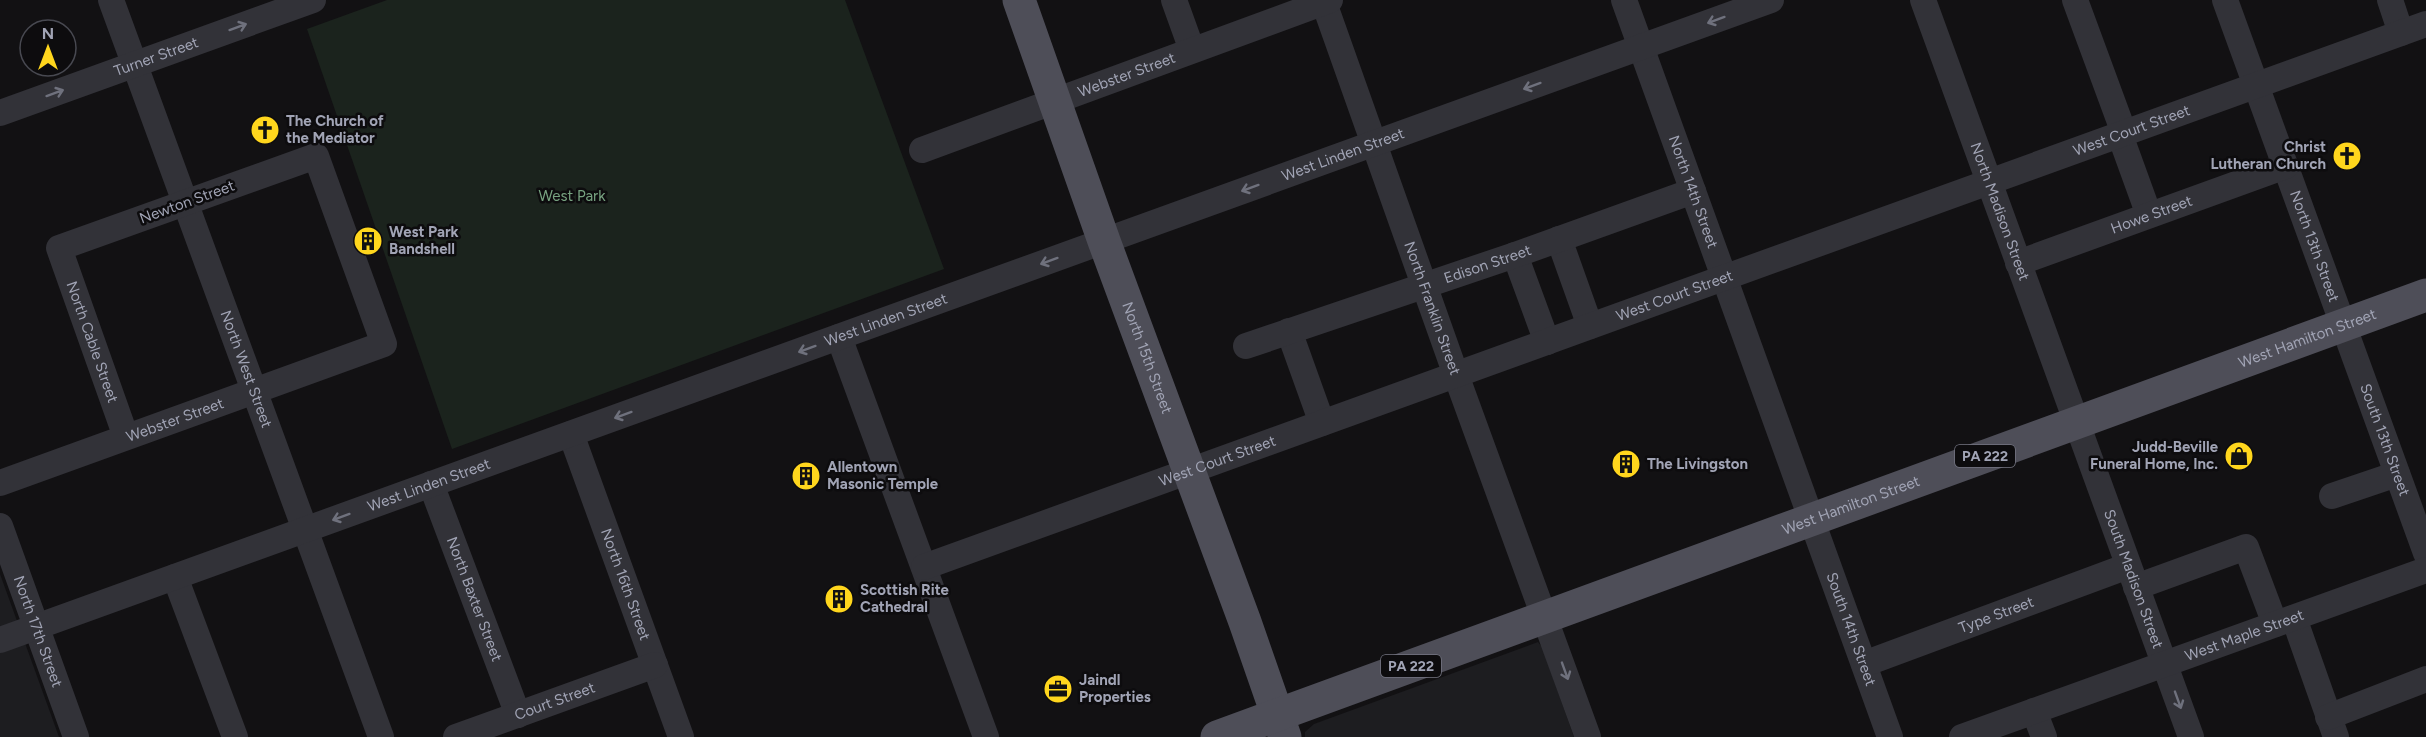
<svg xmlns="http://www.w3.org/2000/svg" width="2426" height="737" font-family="Figtree,sans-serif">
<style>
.built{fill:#1d1d20}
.green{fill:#1b231d}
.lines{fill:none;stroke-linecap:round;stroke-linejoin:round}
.minor{stroke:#323238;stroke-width:26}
.major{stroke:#4e4e58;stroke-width:33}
.oneway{stroke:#6f717d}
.labels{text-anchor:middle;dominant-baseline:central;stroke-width:5;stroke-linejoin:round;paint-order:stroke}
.shield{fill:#0d0c0e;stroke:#757683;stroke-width:1.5}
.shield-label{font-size:14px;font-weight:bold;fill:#a1a4b5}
.street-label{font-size:15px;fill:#a1a4b5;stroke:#0d0c0e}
.poi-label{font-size:15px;font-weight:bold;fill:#a1a4b5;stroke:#0d0c0e;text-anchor:start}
.park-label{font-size:15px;fill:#77a280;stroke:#0d0c0e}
</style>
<rect width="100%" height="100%" fill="#121113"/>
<path class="built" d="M0,574L59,737H0Z
M1538,642L1542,647L1574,737H1305V732L1314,724Z"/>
<path class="green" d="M387,0H845L944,269L452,449L307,29Z"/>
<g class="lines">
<g class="minor">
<path id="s1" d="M111,0L381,737"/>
<path d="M1174,0L1192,50"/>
<path id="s2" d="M1323,0L1456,375L1588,737"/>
<path id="s3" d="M1624,0L1890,737"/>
<path id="s4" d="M1923,0L2191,737"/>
<path d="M2075,0L2124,133"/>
<path id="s5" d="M2225,0L2426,553"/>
<path d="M2390,0L2401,33"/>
<path id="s6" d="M0,113L313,0"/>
<path d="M2120,135L2149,215"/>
<path id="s7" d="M922,150L1330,0"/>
<path d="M1559,239L1590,326"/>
<path d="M1515,255L1547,342"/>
<path id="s8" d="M2018,263L2286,166"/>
<path d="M1289,331L1322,423"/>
<path d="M839,337L986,737"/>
<path id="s9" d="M1246,346L1515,255L1693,191"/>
<path id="s10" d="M571,434L681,737"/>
<path id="s11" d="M0,483C128,437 256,391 384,344L316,156L59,248L126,437"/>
<path id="s12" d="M431,484L518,715"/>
<path d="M2332,496L2397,474"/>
<path id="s13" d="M0,526L76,737"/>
<path id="s14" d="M924,567L2426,24"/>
<path d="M175,577L235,737"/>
<path d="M2136,587L2246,547L2275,624"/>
<path d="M2294,618L2336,737"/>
<path id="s15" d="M0,640L1771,0"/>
<path id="s16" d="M1864,664L2128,566"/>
<path d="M2034,711L2044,737"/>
<path d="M2328,717L2426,679"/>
<path id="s17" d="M456,737L655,665"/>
<path id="s18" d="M1962,737L2426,570"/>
</g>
<g class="major">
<path id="s19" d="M1019,0L1104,241L1245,622L1285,737"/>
<path id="s20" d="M1217,737L2426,295"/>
</g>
</g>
<defs><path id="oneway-shaft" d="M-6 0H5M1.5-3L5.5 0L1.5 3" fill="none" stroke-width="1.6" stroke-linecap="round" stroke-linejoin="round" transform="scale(1.5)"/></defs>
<g class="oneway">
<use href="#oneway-shaft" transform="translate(1716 20) rotate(160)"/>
<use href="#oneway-shaft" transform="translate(238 27) rotate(-20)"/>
<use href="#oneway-shaft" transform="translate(1532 86) rotate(160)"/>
<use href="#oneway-shaft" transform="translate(55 93) rotate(-20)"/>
<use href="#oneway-shaft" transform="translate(1250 188) rotate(160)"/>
<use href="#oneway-shaft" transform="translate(1049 261) rotate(160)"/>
<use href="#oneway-shaft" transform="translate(807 349) rotate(160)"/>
<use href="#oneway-shaft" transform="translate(623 415) rotate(160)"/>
<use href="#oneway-shaft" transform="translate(341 517) rotate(160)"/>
<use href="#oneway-shaft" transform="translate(1565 671) rotate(70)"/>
<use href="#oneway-shaft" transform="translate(2178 700) rotate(70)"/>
</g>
<defs>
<g id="church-disc" transform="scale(1.5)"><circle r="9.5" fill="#ffd61d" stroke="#0d0c0e"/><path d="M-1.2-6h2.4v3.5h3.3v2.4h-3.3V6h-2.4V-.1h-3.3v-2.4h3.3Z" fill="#111"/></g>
<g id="building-disc" transform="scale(1.5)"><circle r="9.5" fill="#ffd61d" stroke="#0d0c0e"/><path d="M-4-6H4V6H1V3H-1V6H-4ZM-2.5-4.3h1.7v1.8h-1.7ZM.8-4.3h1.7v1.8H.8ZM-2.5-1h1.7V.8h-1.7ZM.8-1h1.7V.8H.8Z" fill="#111"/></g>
<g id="shop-disc" transform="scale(1.5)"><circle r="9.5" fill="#ffd61d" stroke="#0d0c0e"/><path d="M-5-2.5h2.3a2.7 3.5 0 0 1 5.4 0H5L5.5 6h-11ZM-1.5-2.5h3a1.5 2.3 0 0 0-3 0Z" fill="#111"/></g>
<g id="office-disc" transform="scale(1.5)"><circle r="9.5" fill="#ffd61d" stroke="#0d0c0e"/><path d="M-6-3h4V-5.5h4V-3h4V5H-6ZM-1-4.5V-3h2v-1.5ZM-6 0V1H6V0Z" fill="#111"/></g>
</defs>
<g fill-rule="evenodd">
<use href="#church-disc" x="265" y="130"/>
<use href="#church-disc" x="2347" y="156"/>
<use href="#building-disc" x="368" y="241"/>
<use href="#shop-disc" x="2239" y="456"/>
<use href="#building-disc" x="1626" y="464"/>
<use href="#building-disc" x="806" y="476"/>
<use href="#building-disc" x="839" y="599"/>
<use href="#office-disc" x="1058" y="689"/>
</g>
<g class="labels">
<g class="shield">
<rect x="1955" y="445" width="60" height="22" rx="4.5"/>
<rect x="1381" y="655" width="60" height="22" rx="4.5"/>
</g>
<g class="shield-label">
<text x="1985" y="456">PA 222</text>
<text x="1411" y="666">PA 222</text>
</g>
<g class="street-label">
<text stroke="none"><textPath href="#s6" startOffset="166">Turner Street</textPath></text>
<text stroke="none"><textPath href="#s7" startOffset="218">Webster Street</textPath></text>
<text stroke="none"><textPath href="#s14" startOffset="1284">West Court Street</textPath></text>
<text stroke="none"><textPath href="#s15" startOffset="1428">West Linden Street</textPath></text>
<text stroke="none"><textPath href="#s3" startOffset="204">North 14th Street</textPath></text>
<text transform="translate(187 202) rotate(-20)">Newton Street</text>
<text stroke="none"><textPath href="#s4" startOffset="225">North Madison Street</textPath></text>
<text stroke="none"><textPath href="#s8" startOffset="142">Howe Street</textPath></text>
<text stroke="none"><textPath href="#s5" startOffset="262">North 13th Street</textPath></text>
<text stroke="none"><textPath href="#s9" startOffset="255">Edison Street</textPath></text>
<text stroke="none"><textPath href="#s14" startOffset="798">West Court Street</textPath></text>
<text stroke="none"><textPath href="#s2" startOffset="327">North Franklin Street</textPath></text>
<text stroke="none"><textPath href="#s15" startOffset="942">West Linden Street</textPath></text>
<text stroke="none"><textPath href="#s20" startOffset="1161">West Hamilton Street</textPath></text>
<text stroke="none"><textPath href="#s11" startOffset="981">North Cable Street</textPath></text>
<text stroke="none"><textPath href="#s19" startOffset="380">North 15th Street</textPath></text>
<text stroke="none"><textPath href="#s1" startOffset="393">North West Street</textPath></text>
<text stroke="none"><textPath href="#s11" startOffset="186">Webster Street</textPath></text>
<text stroke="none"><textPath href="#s5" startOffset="468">South 13th Street</textPath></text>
<text stroke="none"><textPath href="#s14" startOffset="312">West Court Street</textPath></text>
<text stroke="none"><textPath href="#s15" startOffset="456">West Linden Street</textPath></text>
<text stroke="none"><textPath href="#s20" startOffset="675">West Hamilton Street</textPath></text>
<text stroke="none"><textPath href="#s4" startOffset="616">South Madison Street</textPath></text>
<text stroke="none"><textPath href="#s10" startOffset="160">North 16th Street</textPath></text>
<text stroke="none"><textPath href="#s12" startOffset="123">North Baxter Street</textPath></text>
<text stroke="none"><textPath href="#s16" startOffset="141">Type Street</textPath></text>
<text stroke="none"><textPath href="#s3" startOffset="669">South 14th Street</textPath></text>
<text stroke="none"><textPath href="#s13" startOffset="112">North 17th Street</textPath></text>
<text stroke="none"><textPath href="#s18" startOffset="300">West Maple Street</textPath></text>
<text stroke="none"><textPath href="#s17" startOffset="105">Court Street</textPath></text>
</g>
<g class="poi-label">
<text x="286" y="121">The Church of<tspan x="286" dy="17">the Mediator</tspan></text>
<text x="2326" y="147" text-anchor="end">Christ<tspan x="2326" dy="17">Lutheran Church</tspan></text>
<text x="389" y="232">West Park<tspan x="389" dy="17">Bandshell</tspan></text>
<text x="2218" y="447" text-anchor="end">Judd-Beville<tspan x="2218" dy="17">Funeral Home, Inc.</tspan></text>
<text x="1647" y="464">The Livingston</text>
<text x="827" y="467">Allentown<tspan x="827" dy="17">Masonic Temple</tspan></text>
<text x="860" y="590">Scottish Rite<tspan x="860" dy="17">Cathedral</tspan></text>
<text x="1079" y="680">Jaindl<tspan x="1079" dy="17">Properties</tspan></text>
</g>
<g class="park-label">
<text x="572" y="196">West Park</text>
</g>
</g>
<g transform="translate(48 48)"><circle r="28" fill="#0d0c0e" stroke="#484951" stroke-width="1.5"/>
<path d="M0-4.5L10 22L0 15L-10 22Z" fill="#ffd61d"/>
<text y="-9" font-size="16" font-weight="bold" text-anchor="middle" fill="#a1a4b5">N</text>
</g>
</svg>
